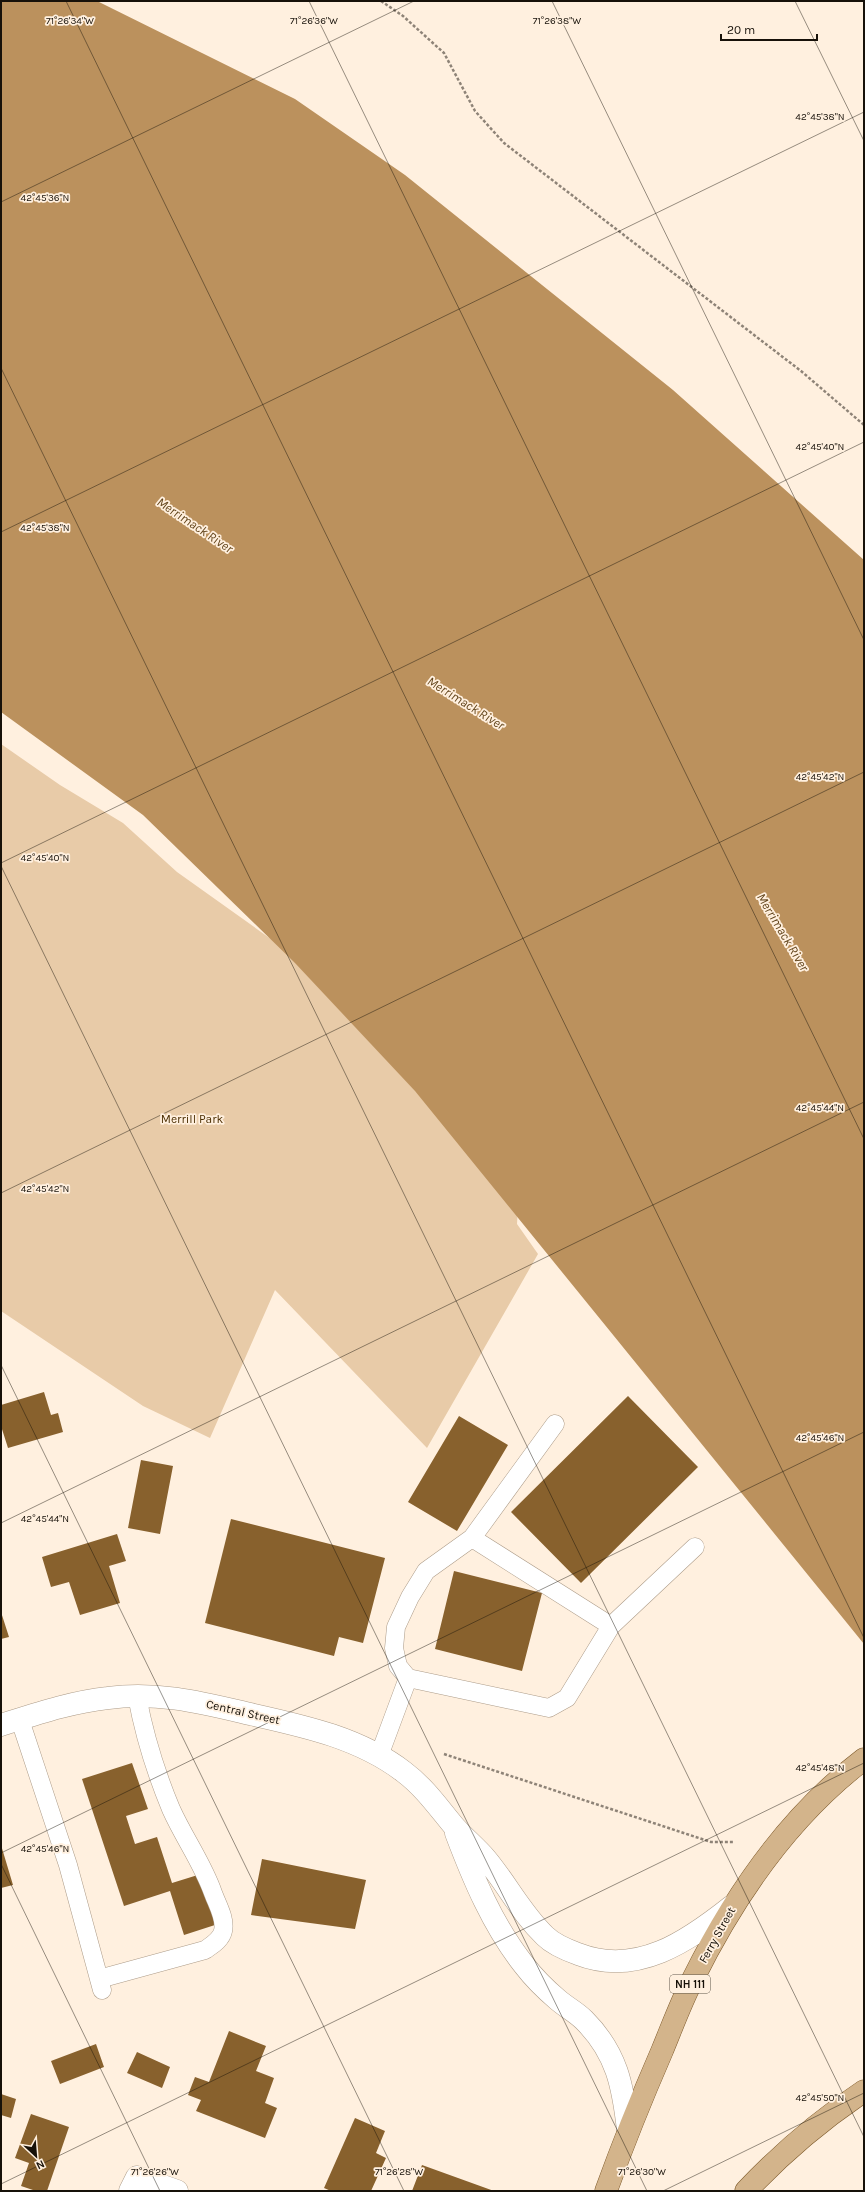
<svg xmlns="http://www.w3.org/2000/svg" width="865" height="2192" font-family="Karla,sans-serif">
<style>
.green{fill:#e8cba8}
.water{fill:#bb915d}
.building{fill:#88612d}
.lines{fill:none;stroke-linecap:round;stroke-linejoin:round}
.service-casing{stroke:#ad9c89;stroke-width:19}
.minor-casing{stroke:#ad9c89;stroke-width:23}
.secondary-casing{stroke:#ad9c89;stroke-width:23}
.primary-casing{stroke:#7e5a2b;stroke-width:23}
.path{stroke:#8e8377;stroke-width:2.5;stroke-dasharray:3 2;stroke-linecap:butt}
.service{stroke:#fff;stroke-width:18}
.minor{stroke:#fff;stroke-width:22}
.secondary{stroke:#fff;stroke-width:22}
.primary{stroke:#d3b48b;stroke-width:22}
.ticks{fill:none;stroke:#171109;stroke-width:1;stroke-opacity:0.45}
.labels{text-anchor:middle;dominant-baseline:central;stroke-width:3.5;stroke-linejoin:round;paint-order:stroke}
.shield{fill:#fff0df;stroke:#5d5449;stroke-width:1}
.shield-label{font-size:11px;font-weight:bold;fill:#171109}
.park-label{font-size:12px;fill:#4c2f03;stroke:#fff0df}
.street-label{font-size:12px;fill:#171109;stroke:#fff0df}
.water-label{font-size:13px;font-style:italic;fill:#63451c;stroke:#fff0df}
.ticks-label{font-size:10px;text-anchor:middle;fill:#171109;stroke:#fff0df;stroke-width:3.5;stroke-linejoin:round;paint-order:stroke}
</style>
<rect width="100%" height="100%" fill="#fff0df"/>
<path class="green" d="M1,744L60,785L123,823L177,872L299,959L518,1207L517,1224L538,1254L427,1448L275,1290L210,1438L143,1406L1,1311Z"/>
<path class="water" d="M1,1H97L295,99L405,175L673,390L864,560V1644L415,1091L295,963L143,815L1,712Z"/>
<path class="building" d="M44,1392L51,1415L58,1413L63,1432L8,1448L1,1426V1405Z
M628,1396L698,1467L581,1583L511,1512Z
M459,1416L508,1445L457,1531L408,1502Z
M141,1460L173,1466L160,1534L128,1528Z
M231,1519L385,1558L363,1643L339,1637L334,1656L205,1623Z
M117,1534L126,1561L109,1566L120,1603L80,1615L69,1582L51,1587L42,1557Z
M454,1571L542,1593L522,1671L435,1649Z
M1,1612L9,1637L1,1639Z
M132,1763L148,1809L126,1816L135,1844L157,1837L172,1883L201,1874L218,1924L184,1935L170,1891L124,1906L82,1779Z
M1,1845L13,1885L1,1888Z
M262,1859L366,1880L355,1929L251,1915Z
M229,2031L266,2046L256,2071L274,2078L265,2103L277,2108L265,2138L196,2111L201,2100L188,2095L195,2077L209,2082Z
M96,2044L104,2067L60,2084L51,2061Z
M137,2052L170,2067L162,2088L127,2073Z
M1,2094L16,2099L11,2118L1,2115Z
M31,2114L69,2127L47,2191H36L21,2186L29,2163L15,2158Z
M355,2118L385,2131L376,2153L386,2158L371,2191H331L324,2188Z
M422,2165L494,2191H412Z"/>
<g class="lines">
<g class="service-casing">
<path id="service" d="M611,1626L695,1547
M408,1678L549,1708L567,1698L611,1626L472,1538
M20,1720L68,1865L102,1990
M379,1756L408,1678L398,1666L394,1648L396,1627L410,1597L426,1571L472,1538L555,1424
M99,1979L205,1950C212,1945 221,1940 223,1931C226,1919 217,1904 213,1893C203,1864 184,1838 171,1809C156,1773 144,1734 137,1696"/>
</g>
<g class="minor-casing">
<path id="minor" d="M130,2191L137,2177L177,2191"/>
</g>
<g class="secondary-casing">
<path id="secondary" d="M1,1725C36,1714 71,1702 108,1698C157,1691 203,1703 250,1714C304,1726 360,1738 404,1772C424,1787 438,1807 453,1825C463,1837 476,1847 486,1859C507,1884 521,1913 545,1936C554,1945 567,1950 578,1954C637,1977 688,1941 732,1906
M456,1833C473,1878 493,1926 524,1965C534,1978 545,1989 558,2000C566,2007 576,2012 584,2020C617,2053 623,2086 628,2130"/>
</g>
<g class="primary-casing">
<path id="primary" d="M606,2191C623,2144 642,2097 662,2051C672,2027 681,2002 693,1979C734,1896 789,1816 864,1759
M746,2191C781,2154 822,2119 864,2091"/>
</g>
<path class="path" d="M381,1L403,16L444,53L475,111L504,143L801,371L864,425
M444,1754L711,1842H733"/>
<use href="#service" class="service"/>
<use href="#minor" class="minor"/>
<use href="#secondary" class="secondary"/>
<use href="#primary" class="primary"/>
</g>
<path class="ticks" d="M66,1L864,1638M309,1L864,1139M552,1L864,640M795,1L864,141M1,202L414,1M1,368L864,2137M1,532L864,112M1,863L864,442M1,866L647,2191M1,1193L864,772M1,1365L404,2191M1,1523L864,1102M1,1853L864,1432M1,1864L160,2191M1,2184L864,1763M663,2191L864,2093"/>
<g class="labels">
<rect class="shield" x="670" y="1975" width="40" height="18" rx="3"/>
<g class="shield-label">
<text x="690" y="1984">NH 111</text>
</g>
<g class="park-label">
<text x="192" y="1119">Merrill Park</text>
</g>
<g class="street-label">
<text transform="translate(243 1712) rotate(13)">Central Street</text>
<text transform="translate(717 1935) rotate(-61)">Ferry Street</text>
</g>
<g class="water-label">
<text transform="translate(195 525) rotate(34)">Merrimack River</text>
<text transform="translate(466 703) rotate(32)">Merrimack River</text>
<text transform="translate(783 932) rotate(59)">Merrimack River</text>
</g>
</g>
<g class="ticks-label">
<text x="70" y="24">71°26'34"W</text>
<text x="314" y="24">71°26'36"W</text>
<text x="557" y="24">71°26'38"W</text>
<text x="820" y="120">42°45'38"N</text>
<text x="45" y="201">42°45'36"N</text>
<text x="820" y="450">42°45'40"N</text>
<text x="45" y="531">42°45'38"N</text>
<text x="820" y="780">42°45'42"N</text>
<text x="45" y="861">42°45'40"N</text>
<text x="820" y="1111">42°45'44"N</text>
<text x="45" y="1192">42°45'42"N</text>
<text x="820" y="1441">42°45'46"N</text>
<text x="45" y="1522">42°45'44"N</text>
<text x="820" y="1771">42°45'48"N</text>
<text x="45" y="1852">42°45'46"N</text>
<text x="820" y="2101">42°45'50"N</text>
<text x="155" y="2175">71°26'26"W</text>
<text x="399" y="2175">71°26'28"W</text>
<text x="642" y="2175">71°26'30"W</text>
</g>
<rect width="865" height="2192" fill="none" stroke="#171109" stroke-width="4"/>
<g transform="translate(36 2156) rotate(154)" stroke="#fff0df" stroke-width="3" paint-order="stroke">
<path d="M0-3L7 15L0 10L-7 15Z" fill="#171109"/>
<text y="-6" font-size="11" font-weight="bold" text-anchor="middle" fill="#171109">N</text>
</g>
<path d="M721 34v6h96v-6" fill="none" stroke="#171109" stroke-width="2"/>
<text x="727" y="34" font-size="12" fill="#171109" stroke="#fff0df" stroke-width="3" paint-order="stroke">20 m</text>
</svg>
